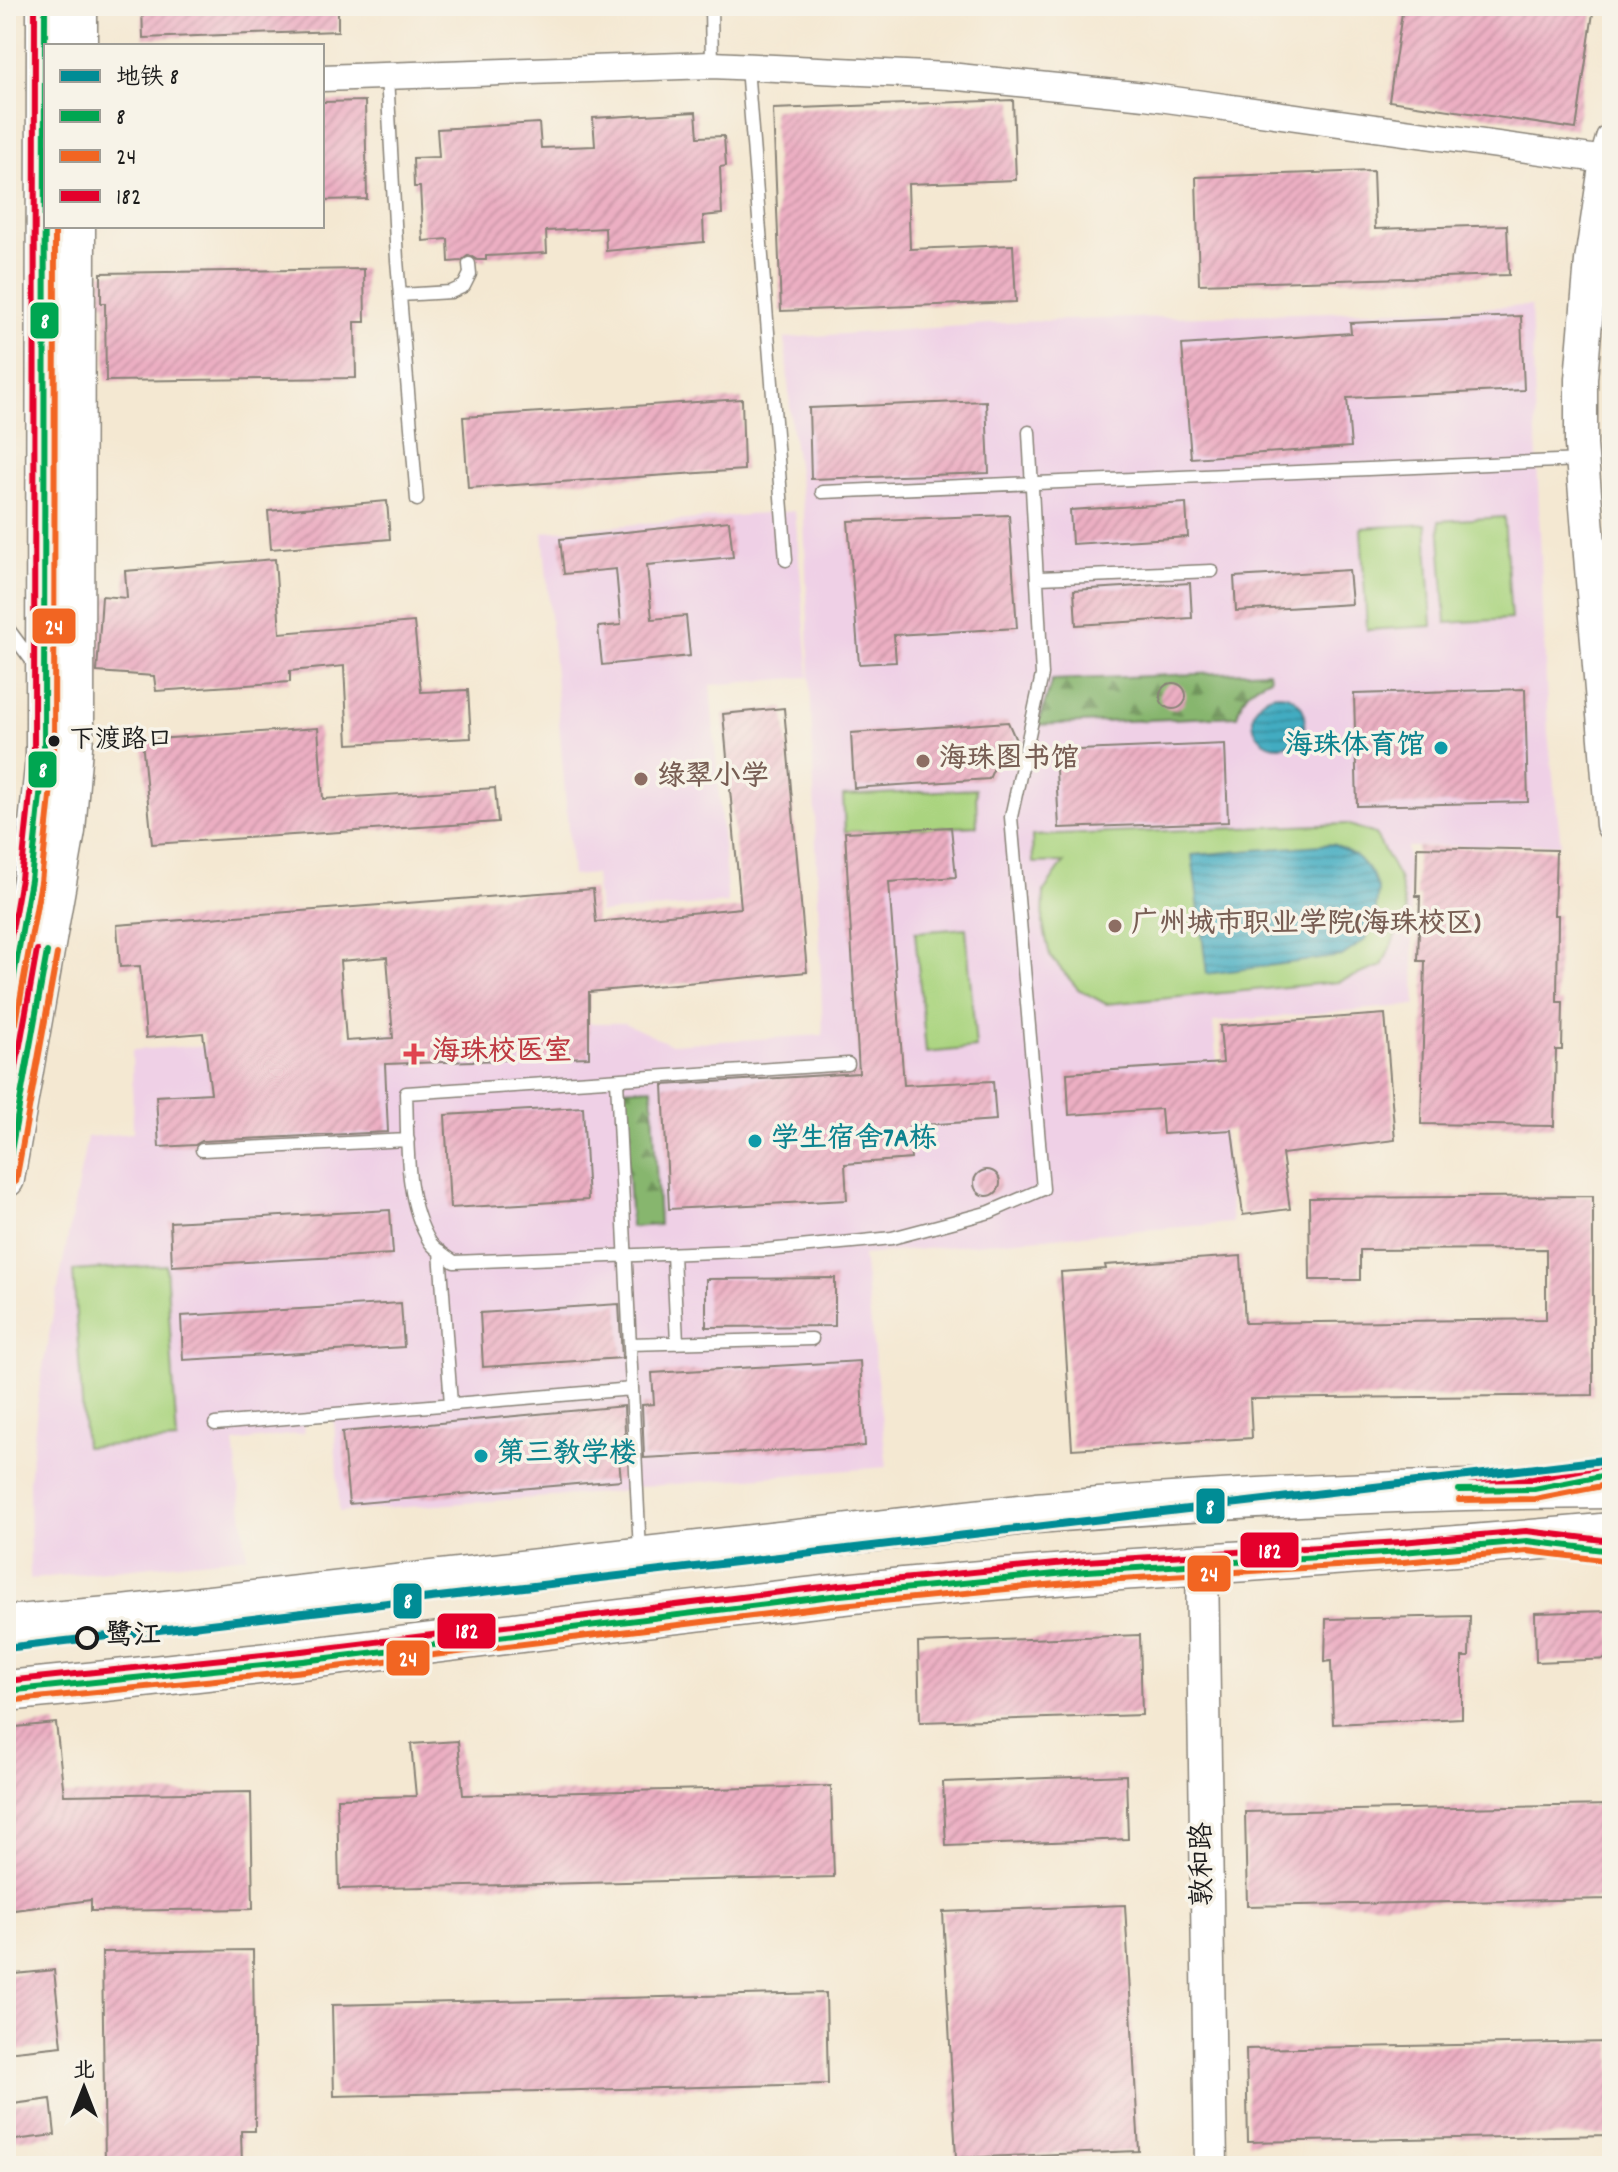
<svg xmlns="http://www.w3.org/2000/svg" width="1618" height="2172" font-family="Dekko,'LXGW WenKai TC',sans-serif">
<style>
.built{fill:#efd0e6}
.grass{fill:#aad47f;stroke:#63784e;stroke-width:2}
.forest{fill:url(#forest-firs);stroke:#526945;stroke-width:2}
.water{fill:url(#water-rules);stroke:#2f646e;stroke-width:2}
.building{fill:url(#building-hatch);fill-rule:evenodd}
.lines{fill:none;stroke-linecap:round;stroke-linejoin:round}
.service-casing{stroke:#888277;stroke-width:15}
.minor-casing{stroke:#888277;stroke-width:29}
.tertiary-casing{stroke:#888277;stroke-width:35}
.secondary-casing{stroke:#888277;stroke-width:39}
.primary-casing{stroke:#888277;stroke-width:43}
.service{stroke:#fff;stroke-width:12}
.minor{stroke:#fff;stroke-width:26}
.tertiary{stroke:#fff;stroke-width:32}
.secondary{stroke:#fff;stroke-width:36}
.primary{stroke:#fff;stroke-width:40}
.bus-1-casing{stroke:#f7f3e8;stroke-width:12}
.bus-2-casing{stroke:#f7f3e8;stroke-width:12}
.bus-3-casing{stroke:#f7f3e8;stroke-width:12}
.bus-1{stroke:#00a651;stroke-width:6}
.bus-2{stroke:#f26522;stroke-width:6}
.bus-3{stroke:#e4002b;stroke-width:6}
.metro-1-casing{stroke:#f7f3e8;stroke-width:14}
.metro-1{stroke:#008c95;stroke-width:8}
.bus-dot{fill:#1c1c1c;stroke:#f7f3e8;stroke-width:3}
.culture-dot{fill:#0f9aa8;stroke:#f7f3e8;stroke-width:3}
.education-dot{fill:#8d6e63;stroke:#f7f3e8;stroke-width:3}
.health-dot{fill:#e0444e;stroke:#f7f3e8;stroke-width:3}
.stop-dot{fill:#f7f3e8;stroke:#1c1c1c;stroke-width:4}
.labels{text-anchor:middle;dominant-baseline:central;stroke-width:7;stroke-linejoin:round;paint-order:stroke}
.bus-label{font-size:26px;fill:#1c1c1c;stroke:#f7f3e8;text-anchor:start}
.culture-label{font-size:28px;font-weight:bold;fill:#0d838f;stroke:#f7f3e8;text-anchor:start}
.education-label{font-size:28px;font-weight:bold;fill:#785e54;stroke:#f7f3e8;text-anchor:start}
.health-label{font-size:28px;font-weight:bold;fill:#be3a42;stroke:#f7f3e8;text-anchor:start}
.stop-label{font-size:28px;font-weight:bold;fill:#1c1c1c;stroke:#f7f3e8;text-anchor:start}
.street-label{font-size:28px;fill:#1c1c1c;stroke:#f7f3e8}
.line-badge{stroke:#f7f3e8;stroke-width:3}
.badge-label{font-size:22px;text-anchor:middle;font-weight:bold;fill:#fff}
</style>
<defs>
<pattern id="forest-firs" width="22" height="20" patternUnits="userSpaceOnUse" patternTransform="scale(2)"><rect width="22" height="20" fill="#87b66e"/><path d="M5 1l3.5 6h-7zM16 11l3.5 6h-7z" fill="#6e935a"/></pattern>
<pattern id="water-rules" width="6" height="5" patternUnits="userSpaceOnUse" patternTransform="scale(2)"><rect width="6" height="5" fill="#42acc1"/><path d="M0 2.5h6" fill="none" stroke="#368b9c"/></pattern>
<pattern id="building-hatch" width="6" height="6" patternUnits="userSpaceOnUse" patternTransform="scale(2)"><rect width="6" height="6" fill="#ecafc3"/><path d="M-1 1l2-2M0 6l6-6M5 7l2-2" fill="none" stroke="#ca96a7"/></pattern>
</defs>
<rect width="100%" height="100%" fill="#f7f3e8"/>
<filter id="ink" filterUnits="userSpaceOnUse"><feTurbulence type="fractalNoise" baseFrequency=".0125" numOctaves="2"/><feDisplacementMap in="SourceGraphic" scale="16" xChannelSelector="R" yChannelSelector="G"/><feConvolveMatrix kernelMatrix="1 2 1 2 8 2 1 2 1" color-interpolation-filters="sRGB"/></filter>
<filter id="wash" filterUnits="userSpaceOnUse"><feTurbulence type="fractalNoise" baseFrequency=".006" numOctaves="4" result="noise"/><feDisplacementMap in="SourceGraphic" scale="32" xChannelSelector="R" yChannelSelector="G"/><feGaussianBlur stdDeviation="1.8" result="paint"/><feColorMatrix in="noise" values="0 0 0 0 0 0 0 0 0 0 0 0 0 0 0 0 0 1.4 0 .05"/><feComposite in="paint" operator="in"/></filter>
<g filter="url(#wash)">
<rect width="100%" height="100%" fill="#f4e8d2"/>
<path class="built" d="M1531,306L1548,734L1561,844L1407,847L1416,1005L1213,1022L1232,1223L1017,1240L863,1255L887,1467L637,1487L617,1492L339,1512L334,1418L303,1421L304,1433L234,1442L247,1556L30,1579L29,1480L40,1383L60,1278L87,1137L133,1133L132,1050L558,1023H624L670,1044L823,1035L804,515L791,423L785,338L1035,321Z
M795,511L809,677L710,685L728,903L599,913L595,874L572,876L543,532Z"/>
<path class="grass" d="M1504,517L1511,619L1446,623L1439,521Z
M1426,524L1432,626L1367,630L1361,528Z
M976,789L977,826L845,832L843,796Z
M1347,824L1375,834L1399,878L1406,913L1382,966L1338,982L1106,1004L1078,989L1050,956L1043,924L1044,891L1064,862L1033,863L1032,836Z
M966,928L976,1048L926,1053L915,932Z
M166,1265L177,1441L85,1447L73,1271Z"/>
<path class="forest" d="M1269,671L1270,678C1251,686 1242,695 1237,716L1038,725L1052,680Z
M652,1087L659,1225L631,1227L623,1089Z"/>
<path class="water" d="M1253 720a26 26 0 1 1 52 0a26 26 0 1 1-52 0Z
M1333,844L1356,856L1372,874L1378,889L1375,918L1365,940L1342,956L1207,974L1192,855Z"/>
<g id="blocks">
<path class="building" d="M142,6H338V31L143,38Z
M1403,6H1594L1576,129L1389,101Z
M1013,100L1016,180L908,184L910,249L1013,245L1016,302L781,311L773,109Z
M365,101L367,199L322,200V102Z
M696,112L698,137L724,136L726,166L720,167L722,214L703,216L704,242L606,251L605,228L546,231L547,253L486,256V260H477L469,255L461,261L449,262L448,239L423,241L420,187H414L413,158L439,157L437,129L539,123L541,148L595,146L593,118Z
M1373,171L1375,229L1507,225L1509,275L1199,284L1196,177Z
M364,269L365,322H355L356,378L106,381L105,303H101V273Z
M1521,316L1524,390L1347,398L1351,447L1191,458L1182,345L1351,333L1350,323Z
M742,399L744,470L468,488L463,417Z
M986,401L989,473L811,479L809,408Z
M387,501L390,539L271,549L268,511Z
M1186,503L1188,537L1072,544L1070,510Z
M1009,515L1017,628L894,635L896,662L859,664L848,521Z
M729,521L733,557L647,565L652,619L686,616L690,656L602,665L598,627L621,625L616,569L564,574L560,539Z
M275,559L280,633L414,622L421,692L468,690L471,738L348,744L344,666L290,671V682L156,691L154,676L97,672L102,596L127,598L125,571Z
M1349,570L1352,604L1236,611L1234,577Z
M1190,583L1192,618L1076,625L1074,590Z
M1160 696a13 13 0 1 1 26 0a13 13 0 1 1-26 0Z
M1525,689L1528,802L1357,806L1354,694Z
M784,708L807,972L589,992V1057L385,1064L388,1132L202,1141L195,1145L159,1147L156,1096L211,1093L203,1033L146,1038L140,966L120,967L117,925L593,889L596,922L741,908L723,714ZM387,957L393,1038L346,1041L340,961Z
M1008,722L1018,745L1016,752L1000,754L989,779L854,788L851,733Z
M318,728L323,799L495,788L498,822L152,844L142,740Z
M1225,744L1228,822L1059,828L1055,751Z
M951,827L956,877L889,882L904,1085L993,1081L996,1120L909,1126L911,1159L845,1164L847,1200L669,1209L663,1085L859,1073L845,832Z
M1417,847L1556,850L1554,915H1558L1557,1002H1563L1562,1050H1556L1554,1126L1421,1124L1425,961H1418L1420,896H1416Z
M1385,1014L1395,1140L1282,1154L1290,1209L1243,1215L1232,1130L1163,1134L1161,1109L1069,1115L1067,1073L1223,1063L1220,1026Z
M583,1107L588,1200L450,1208L445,1115Z
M974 1183a13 13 0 1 1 26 0a13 13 0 1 1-26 0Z
M1593,1196V1395L1250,1399L1252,1438L1072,1449L1061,1272L1106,1269L1105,1265L1241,1256L1245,1323L1546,1319V1249L1360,1250V1280H1310L1309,1198Z
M390,1210L393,1254L172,1266L170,1222Z
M835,1278V1326L706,1327V1279Z
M401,1303L404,1347L183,1360L181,1316Z
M619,1304L622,1358L483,1367L480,1313Z
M860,1361L865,1446L644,1458L642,1405L654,1404L652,1373Z
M624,1406L626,1459H619L621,1480L349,1504L342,1432Z
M1612,1611V1659L1536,1662L1535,1613Z
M1470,1616L1469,1657H1462V1718L1333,1724L1331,1661L1325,1662L1326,1619Z
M1140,1635L1142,1715L920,1722L918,1643Z
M56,1723L64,1795L251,1792L253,1909L91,1911V1900L6,1911V1728Z
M458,1741L463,1795L831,1786L834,1877L339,1889L337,1798L416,1796L411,1744Z
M1126,1775L1128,1839L946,1846L943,1782Z
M1612,1805V1899L1247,1906L1245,1812Z
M1125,1905L1139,2151L956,2158L943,1912Z
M253,1950L255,2131H241L242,2166H105L102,1952Z
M54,1970L62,2046L6,2052V1975Z
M826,1993L828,2084L334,2096L332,2005Z
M1612,2042V2135L1248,2142L1246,2049Z
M51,2099L55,2135L6,2141V2105Z"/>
</g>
</g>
<g filter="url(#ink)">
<use href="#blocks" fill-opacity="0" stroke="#888277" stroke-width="2"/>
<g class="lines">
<g class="service-casing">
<path id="service" d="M711,6L712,65
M747,67L786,560
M387,76L397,260L417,500
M400,295L451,292L464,286L470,274L469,264
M822,492L1582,460
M1039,578L1212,571
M6,626L35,665
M848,1064L406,1093C408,1141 404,1200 430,1242C435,1250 447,1256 454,1262L767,1250L863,1241L892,1238L990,1212L1043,1189L1011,817L1042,675L1029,432
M617,1080L640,1552
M202,1150L408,1140
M440,1251L451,1404
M673,1254L677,1343
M630,1344L812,1339
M215,1424L632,1389"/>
</g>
<g class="minor-casing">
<path id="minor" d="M322,78L712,65L949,76L1145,96L1606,160"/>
</g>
<g class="tertiary-casing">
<path id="tertiary" d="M1612,139L1606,160L1591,261L1581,379V445L1612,825
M1202,1563L1211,2166"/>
</g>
<g class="secondary-casing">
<path id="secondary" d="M79,46V6
M6,1021L31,880L44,758L45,6
M6,1179L67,831L76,723L77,226"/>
</g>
<g class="primary-casing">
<path id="primary" d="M6,1626L120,1616L1036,1513C1228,1497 1419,1489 1612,1488
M6,1691C286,1665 564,1624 844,1594C1100,1567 1356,1557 1612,1533"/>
</g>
<use href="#service" class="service"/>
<use href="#minor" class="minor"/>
<use href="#tertiary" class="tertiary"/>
<use href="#secondary" class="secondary"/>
<use href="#primary" class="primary"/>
<g class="bus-1-casing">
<path id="bus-1" d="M6,1021L31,880L44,758L45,6
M6,1179L47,952
M1459,1490L1534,1489L1612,1474
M6,1691L303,1661L840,1595L1087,1571L1402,1552L1527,1541L1612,1551"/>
</g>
<g class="bus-2-casing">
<path id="bus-2" d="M16,1023L41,882L54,758L55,226
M16,1181L57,954
M1459,1500L1535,1499L1612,1484
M7,1701L304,1671L841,1605L1088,1581L1403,1562L1527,1551L1611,1561"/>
</g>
<g class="bus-3-casing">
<path id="bus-3" d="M6,964L21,879L34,757L35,6
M6,1123L37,950
M1459,1480L1533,1479L1610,1464
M6,1681L302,1651L839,1585L1086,1561L1401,1542L1526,1531L1612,1541"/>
</g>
<use href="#bus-1" class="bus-1"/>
<use href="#bus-2" class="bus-2"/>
<use href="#bus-3" class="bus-3"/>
<g class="metro-1-casing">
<path id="metro-1" d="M6,1648L1612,1459"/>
</g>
<use href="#metro-1" class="metro-1"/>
</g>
</g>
<circle class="bus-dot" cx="54" cy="741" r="7"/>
<g class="culture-dot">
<circle cx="1441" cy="748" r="8"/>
<circle cx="755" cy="1141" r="8"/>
<circle cx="481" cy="1456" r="8"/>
</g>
<g class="education-dot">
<circle cx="923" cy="761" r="8"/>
<circle cx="641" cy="779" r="8"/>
<circle cx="1115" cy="926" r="8"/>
</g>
<path class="health-dot" d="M410 1042h8v8h8v8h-8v8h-8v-8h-8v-8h8z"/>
<circle class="stop-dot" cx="87" cy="1638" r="10"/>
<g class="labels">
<g class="bus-label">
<text x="69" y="741">下渡路口</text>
</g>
<g class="culture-label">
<text x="1425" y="748" text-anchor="end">海珠体育馆</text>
<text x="771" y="1141">学生宿舍7A栋</text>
<text x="497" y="1456">第三教学楼</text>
</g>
<g class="education-label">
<text x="939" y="761">海珠图书馆</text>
<text x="657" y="779">绿翠小学</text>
<text x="1131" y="926">广州城市职业学院(海珠校区)</text>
</g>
<g class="health-label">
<text x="432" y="1054">海珠校医室</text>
</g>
<g class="stop-label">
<text x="105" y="1638">鹭江</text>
</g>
<g class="street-label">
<text transform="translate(1205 1864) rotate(-91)">敦和路</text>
</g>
</g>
<g class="line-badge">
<rect x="29" y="301" width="31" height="39" rx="8" fill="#00a651"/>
<rect x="31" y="607" width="46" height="38" rx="8" fill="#f26522"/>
<rect x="27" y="750" width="31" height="39" rx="8" fill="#00a651"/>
<rect x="1195" y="1487" width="31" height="38" rx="8" fill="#008c95"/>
<rect x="1239" y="1531" width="61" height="38" rx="8" fill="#e4002b"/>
<rect x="1186" y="1554" width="46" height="39" rx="8" fill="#f26522"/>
<rect x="392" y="1582" width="31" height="38" rx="8" fill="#008c95"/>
<rect x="436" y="1612" width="61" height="38" rx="8" fill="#e4002b"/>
<rect x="385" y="1639" width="46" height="38" rx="8" fill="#f26522"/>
</g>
<g class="badge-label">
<text x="45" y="328">8</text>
<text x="54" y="634">24</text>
<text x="43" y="777">8</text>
<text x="1210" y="1514">8</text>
<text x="1270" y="1558">182</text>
<text x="1209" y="1581">24</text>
<text x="408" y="1608">8</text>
<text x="467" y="1638">182</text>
<text x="408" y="1666">24</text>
</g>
<rect width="1618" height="2172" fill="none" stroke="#f7f3e8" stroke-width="32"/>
<rect x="44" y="44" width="280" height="184" fill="#f7f3e8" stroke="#9f9d96" stroke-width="2"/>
<rect x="60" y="70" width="40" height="12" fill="#008c95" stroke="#9f9d96" stroke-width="2"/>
<text x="116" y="84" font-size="24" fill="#1c1c1c">地铁 8</text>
<rect x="60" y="110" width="40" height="12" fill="#00a651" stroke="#9f9d96" stroke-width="2"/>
<text x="116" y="124" font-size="24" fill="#1c1c1c">8</text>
<rect x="60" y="150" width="40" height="12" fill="#f26522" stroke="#9f9d96" stroke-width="2"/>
<text x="116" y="164" font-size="24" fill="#1c1c1c">24</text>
<rect x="60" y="190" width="40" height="12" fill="#e4002b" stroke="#9f9d96" stroke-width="2"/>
<text x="116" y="204" font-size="24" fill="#1c1c1c">182</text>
<g transform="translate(84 2088)" stroke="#f7f3e8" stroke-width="6" paint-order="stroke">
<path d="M0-6L14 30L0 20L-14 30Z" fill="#1c1c1c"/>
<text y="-12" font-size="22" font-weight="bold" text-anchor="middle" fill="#1c1c1c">北</text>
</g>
</svg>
